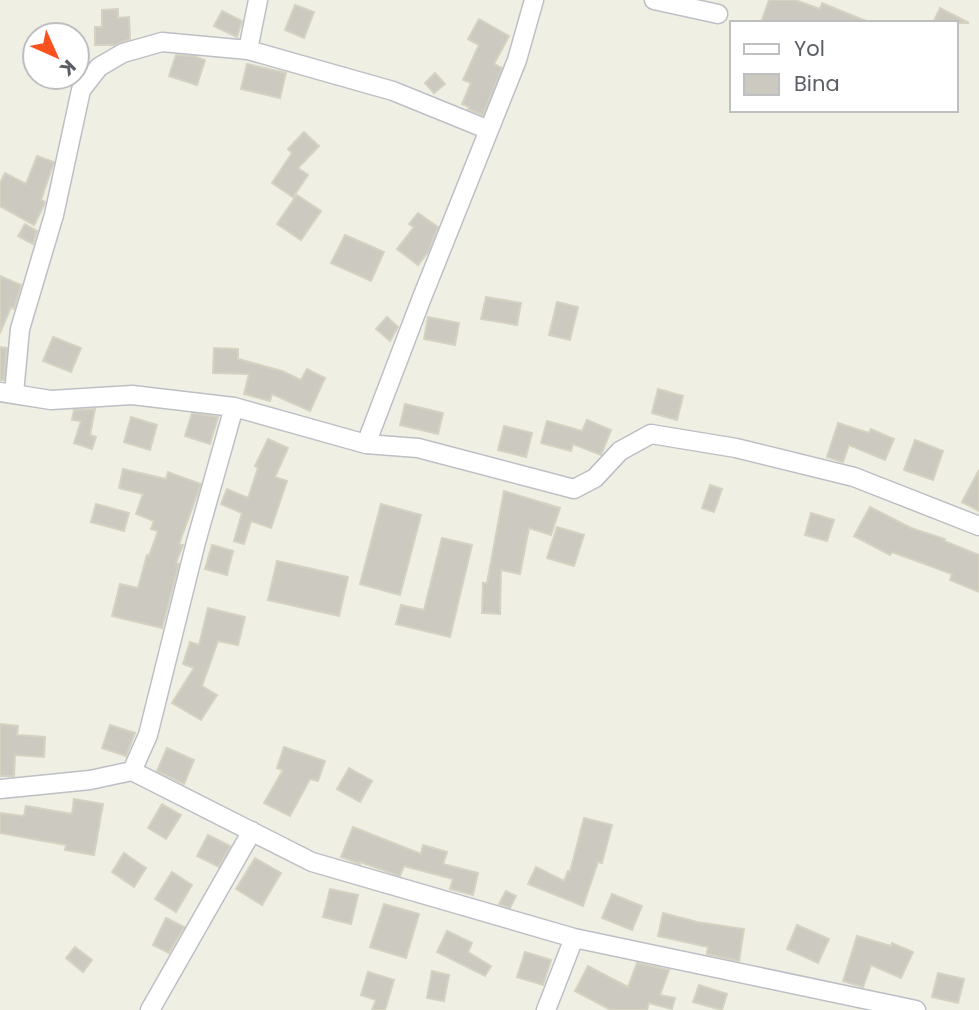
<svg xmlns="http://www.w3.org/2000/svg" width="979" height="1010" font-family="Poppins,sans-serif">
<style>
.building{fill:#cbc9c0;stroke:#d5d2c1;stroke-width:2}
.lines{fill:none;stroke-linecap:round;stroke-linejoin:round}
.minor-casing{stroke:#bdbfc6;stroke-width:21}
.minor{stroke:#fff;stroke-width:18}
</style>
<rect width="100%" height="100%" fill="#f0efe3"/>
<path class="building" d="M769,0H795L820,9L822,3L871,23H761Z
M295,5L314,12L304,38L285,30Z
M940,8L969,23H933Z
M118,9V18L129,17L130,39L115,45H95V27H102V10Z
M222,11L242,21L237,37L214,26Z
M479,19L509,36L494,64L502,68L483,115L468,109L469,107L462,104L471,83L463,80L479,45L468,39Z
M176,55L194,56L205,60L197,85L169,76Z
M247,64L286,73L280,98L241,89Z
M435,73L445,84L434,93L425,83Z
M304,132L319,146L298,168L308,175L293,197L272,183L292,153L288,149Z
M37,156L54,162L41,200L45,202L44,205L34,225L0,206V183L5,173L26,184Z
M297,195L321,211L301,240L277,224Z
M418,213L438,227L428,252L418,265L397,249L414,227L409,224Z
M25,224L37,231L33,244L18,236Z
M345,235L384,252L371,281L331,263Z
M0,276L21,285L14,309L11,307L0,333Z
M486,297L521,303L517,325L481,319Z
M557,302L578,307L570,340L549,335Z
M387,317L398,327L390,341L376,329Z
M428,317L459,323L455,345L424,339Z
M53,337L81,348L71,372L43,361Z
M0,347L7,348L4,380H0Z
M214,348L238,349V359L282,371L301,380L307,369L325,378L310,411L272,394L270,401L244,394L249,374L213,373Z
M658,389L683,396L677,420L652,413Z
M405,404L443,413L438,434L400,425Z
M95,409L90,435L96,437L92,449L74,443L81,421L72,420L74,410Z
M192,413L218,417L210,444L185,436Z
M131,417L157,425L150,450L124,442Z
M587,420L611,430L601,455L573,444L571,451L541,443L547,421L582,431Z
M838,423L869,433L871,429L894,439L885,460L849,445L843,462L827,457Z
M504,426L532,433L526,457L498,450Z
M268,439L288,448L275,477L287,481L271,528L251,521L244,544L234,541L242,513L221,504L227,489L248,498L258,468L255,466Z
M915,440L943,451L933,480L904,470Z
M123,469L166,479L168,472L201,484L179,544L183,545L176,563L179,564L162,628L112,616L120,584L138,588L147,555L149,556L158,531L151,529L154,521L136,514L143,494L119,488Z
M979,470V511L962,502Z
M710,485L722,489L714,512L702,508Z
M504,491L560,508L551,535L529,528L520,574L501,570L500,614L482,613L483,583H487Z
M96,504L129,513L124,531L91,522Z
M381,504L421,515L400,595L360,584Z
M870,507L911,528L945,539L944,541L979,555V592L950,580L952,574L892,552L890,555L854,536Z
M811,513L834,520L827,541L805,535Z
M557,527L584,535L574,566L547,558Z
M442,538L472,545L450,637L396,624L401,605L424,610Z
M212,545L233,551L227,575L205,569Z
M277,561L348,577L339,616L268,600Z
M208,608L245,617L238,645L218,641L202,686L217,695L201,720L172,703L194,668L183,664L190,642L199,645Z
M0,724L18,726L17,735L45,737L44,757L15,755L14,776H0Z
M110,725L135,733L126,756L102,748Z
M284,747L325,761L318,781L310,779L290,816L264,803L283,770L277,768Z
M167,748L194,760L184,784L157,771Z
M349,768L372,781L360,802L337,789Z
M74,799L103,804L94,855L65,850L66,845L0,833V813L24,816L26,806L72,814Z
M162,804L181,815L166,839L148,828Z
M584,818L612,825L602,863L598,862L583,906L528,884L536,867L564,881L568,871L570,872Z
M353,827L421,854L423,845L447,852L443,864L478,873L473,895L450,889L453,879L404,866L400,876L360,862V864L341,857Z
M208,835L230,846L219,867L197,856Z
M124,853L146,868L134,887L112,872Z
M255,858L281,873L262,905L236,889Z
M172,872L192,885L176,912L155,899Z
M330,889L358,895L351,924L323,917Z
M506,891L516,896L510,908L499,904Z
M612,894L642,906L632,930L602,918Z
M384,904L419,914L406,958L370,947Z
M663,913L697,922L744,929L739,961L707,954L708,947L658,936Z
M166,918L184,927L169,953L153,945Z
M797,925L829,939L818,963L787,949Z
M447,931L472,943L468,952L491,966L485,976L437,952Z
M857,936L891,946L892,943L913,952L901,978L871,965L863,987L843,981Z
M75,947L92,960L83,972L66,958Z
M525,952L551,960L543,985L517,977Z
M637,963L669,970L660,995L675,998L672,1009L649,1003L647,1010H611L575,991L588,966L628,987Z
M432,971L449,975L444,1001L427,998Z
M368,972L394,980L385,1010H372L376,1000L361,995Z
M938,973L964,979L958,1003L932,997Z
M699,985L727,994L722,1010L693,1002Z"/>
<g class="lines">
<g class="minor-casing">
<path id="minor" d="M654,0L718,14
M248,50L258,0
M0,392L51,400L132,395L234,407L366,444L418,448L574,489L595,478L620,451L651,434L736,448L854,477L979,526
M14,393L20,329L54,215L81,90L99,67L123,53L162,42L248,50L393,91L489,130
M366,444L421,300L517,60L534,0
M132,771L148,735L196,542L234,407
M0,789L90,780L132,771L312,862L574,938L916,1010
M150,1010L252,831
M546,1010L574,938"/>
</g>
<use href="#minor" class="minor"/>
</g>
<rect x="730" y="21" width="228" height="91" fill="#ffffff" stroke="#bdbfc1" stroke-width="2"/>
<rect x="744" y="44" width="35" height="10" fill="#ffffff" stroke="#bdbfc1" stroke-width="2"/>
<text x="794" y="56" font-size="21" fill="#5b5e65">Yol</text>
<rect x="744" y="74" width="35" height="21" fill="#cbc9c0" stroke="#bdbfc1" stroke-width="2"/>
<text x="794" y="91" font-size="21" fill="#5b5e65">Bina</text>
<g transform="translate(56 56) rotate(135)"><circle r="33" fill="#ffffff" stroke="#bdbfc1" stroke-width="2"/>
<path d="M0-5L12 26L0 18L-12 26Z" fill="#fa521e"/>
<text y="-10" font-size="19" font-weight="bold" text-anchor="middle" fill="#5b5e65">K</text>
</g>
</svg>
